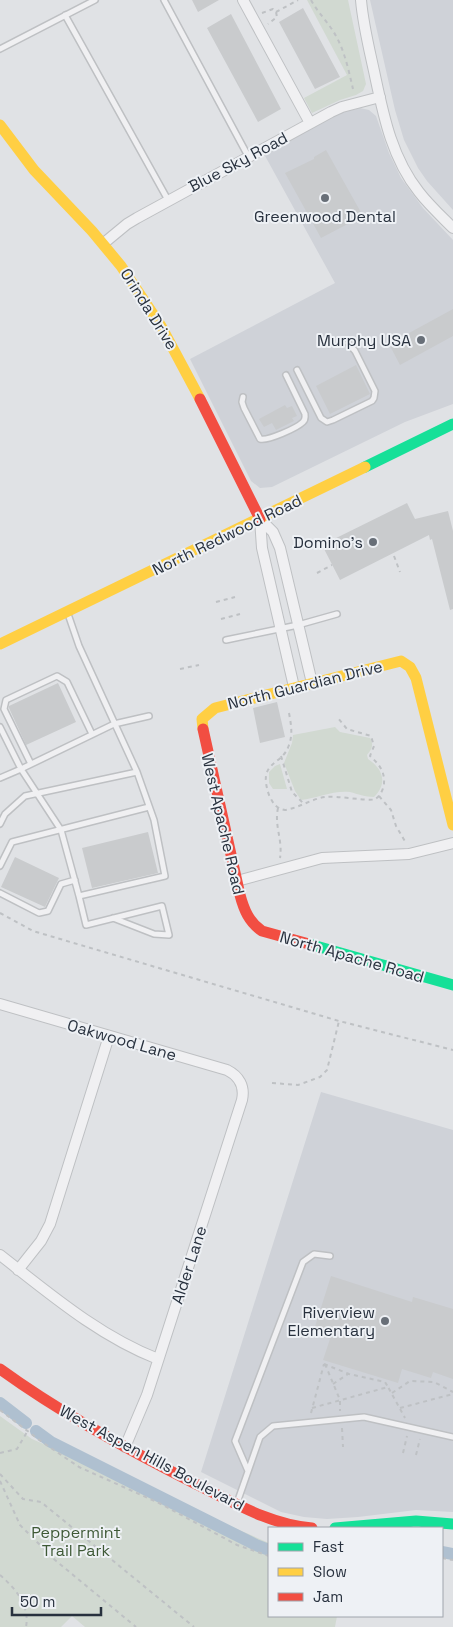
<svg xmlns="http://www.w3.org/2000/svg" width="453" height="1627" font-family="'Space Grotesk',sans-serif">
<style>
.built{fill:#cfd2d8}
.green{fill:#d1d9d1}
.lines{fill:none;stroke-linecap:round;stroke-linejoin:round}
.canal{stroke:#afc0d0;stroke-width:12}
.building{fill:#c9cbcd}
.lane-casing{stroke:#bec0c3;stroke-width:8}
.street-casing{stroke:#bec0c3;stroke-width:12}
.path{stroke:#bec1c4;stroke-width:2;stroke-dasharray:4 4;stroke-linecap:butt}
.lane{stroke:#f0f0f2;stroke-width:5}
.street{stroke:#f0f0f2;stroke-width:10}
.fast{stroke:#16e098;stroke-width:11}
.slow{stroke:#ffcf43;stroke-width:11}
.jam{stroke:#f24e42;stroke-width:11}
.poi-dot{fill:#686f78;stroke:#eef1f5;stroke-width:2}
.labels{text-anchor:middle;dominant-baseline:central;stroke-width:4;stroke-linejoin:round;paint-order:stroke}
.street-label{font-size:16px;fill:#28313e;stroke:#eef1f5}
.poi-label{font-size:16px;fill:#28313e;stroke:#eef1f5;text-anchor:end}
.park-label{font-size:16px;fill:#3e5936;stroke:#eef1f5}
</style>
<rect width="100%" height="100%" fill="#e0e2e5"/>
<path class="built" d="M370,0H453V210L427,181L418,168L404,140L395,110Z
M360,108L369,110L376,116L389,153L401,178L423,208L453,240V404L405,422L272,487L260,488L251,481L190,359L335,283L264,154L338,114Z
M321,1092L453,1130V1512L416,1510L358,1517L327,1519L304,1517L281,1512L201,1472Z"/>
<path class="green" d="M307,0H348L366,84L363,91L356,95L340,100L312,113L304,98L347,75Z
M335,727L340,732L370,738C374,745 372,749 367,755L368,759C383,769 388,783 374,797C365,797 358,794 350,792C334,790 317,798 301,800L295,791L284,763L292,743L293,735Z
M280,764L287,789H273L269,783V772L275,766Z
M0,1416L32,1439L269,1543V1616H337L335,1627H85L72,1616L61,1627H0Z"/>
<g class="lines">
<path class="canal" d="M0,1403L26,1423
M36,1431L51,1442L256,1545L269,1550
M442,1552L453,1554"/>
</g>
<path class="building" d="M192,0H219L198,12Z
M303,8L340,77L315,89L279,22Z
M231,14L281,109L258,122L207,28Z
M326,150L363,216L321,238L285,173L314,159V157Z
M453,309V336L400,365L389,344Z
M356,365L370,394L330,414L316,386Z
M285,405L287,408L292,406L297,416L292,418L294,421L276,430L272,423L264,427L259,419Z
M407,503L415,519L448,511L453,531V609L450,610L432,539L430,540L429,535L340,580L322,545Z
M58,683L76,722L26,745L9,708V706Z
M277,702L285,737L260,743L253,708Z
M148,832L158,873L92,888L82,848Z
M15,857L59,878L45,907L1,887Z
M331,1276L412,1302L413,1297L453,1309V1379L433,1372L431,1378L402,1369L398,1383L323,1360L330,1339L313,1333Z"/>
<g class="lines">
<g class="lane-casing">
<path id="lane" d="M164,0L248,156
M65,15L168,200
M0,49L95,0
M297,370L321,418L327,422L333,420L372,401L374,398L375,391L355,351L348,343
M243,397L242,402L244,408L260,439C268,441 297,428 303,422C306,419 305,418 305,414L286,375
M226,640L298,625L337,614
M0,727L21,769L0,778
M31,764L4,709L6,700L57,676L67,682L92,734
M137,772L154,820L165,876L79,896L61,830L21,769L114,724L149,716
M0,824L5,814L25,796L137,772L79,646L68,614
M0,866L12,842L149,807
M0,893L39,913L48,911L61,884L75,880
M79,896L86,925L162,906L169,935L154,934L113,918
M248,1471L235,1441L303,1262L314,1254L330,1256
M237,1503L260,1437L273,1426L364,1417L453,1437"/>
</g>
<g class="street-casing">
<path id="street" d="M243,0L310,123
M361,0C363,24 369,48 374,71C383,113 391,157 419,192C429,205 441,216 453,228
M104,243L127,224L137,218L331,112L342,107L380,97
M260,519L273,532L280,548L312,683
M260,519L262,548L294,687
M237,881L322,858L409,854L453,843
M0,1004L227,1070C239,1076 245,1086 242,1100L147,1395L125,1447
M0,1255C50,1294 99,1336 158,1359
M18,1270L41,1241L50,1224L109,1036"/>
</g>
<path class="path" d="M311,0C318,13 329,23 336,36C345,52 349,72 353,89
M276,12L298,0
M262,13L273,9L276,12L277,17L268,24
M394,556L400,572
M317,573L332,565
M216,602L235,597
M221,619L240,614
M180,669L199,665
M289,713C291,724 293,734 289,745C282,767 257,760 269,795C273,803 275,808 285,810C299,808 311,799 325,797C336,795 370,802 375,799C380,797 384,788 384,783C385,771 378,763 370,756L374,746L371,736L347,729L338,718
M281,756L292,792L303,803
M379,796L391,810L396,826L406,843
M278,808C274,826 283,840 280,858
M0,913L33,931L339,1021L453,1050
M272,1083L298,1085L320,1077L327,1070L339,1021
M324,1364L349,1374L385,1382L388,1387
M325,1364L340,1400V1411
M333,1384L348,1374
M392,1393L410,1381L434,1382L453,1392
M312,1408L388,1387L405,1418
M400,1408L453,1394
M0,1410L42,1442L79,1467L159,1503L237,1545L269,1556
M311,1413L324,1364
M342,1428L343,1447
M0,1453L17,1449L27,1432
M403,1453L407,1436
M416,1455L420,1439
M0,1474L23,1499L41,1502L194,1627
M0,1481L20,1525L55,1560L136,1627
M442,1558L453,1560
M0,1575C15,1588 30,1605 26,1627"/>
<use href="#lane" class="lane"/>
<use href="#street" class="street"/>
<path class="fast" d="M365,467L453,424
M309,944L453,985
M335,1528L416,1521L453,1524"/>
<path class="slow" d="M0,125L34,170L92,231L121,266L161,326L200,399
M0,644L365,467
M203,729L202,719L215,708L401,661L410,667L416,678L453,825"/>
<path class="jam" d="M200,399L260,519
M203,729L240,895C244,910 249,922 262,931L309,944
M0,1369C62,1414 128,1450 196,1484C233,1502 270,1525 312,1528"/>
</g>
<g class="poi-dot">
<circle cx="325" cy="198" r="5"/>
<circle cx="421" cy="340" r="5"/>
<circle cx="373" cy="542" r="5"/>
<circle cx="385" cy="1321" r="5"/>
</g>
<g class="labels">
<g class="street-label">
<text transform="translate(238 162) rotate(-28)">Blue Sky Road</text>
<text transform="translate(149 309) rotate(58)">Orinda Drive</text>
<text transform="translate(227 535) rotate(-26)">North Redwood Road</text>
<text transform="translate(305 685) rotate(-14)">North Guardian Drive</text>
<text transform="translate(223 824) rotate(77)">West Apache Road</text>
<text transform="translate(352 957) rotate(16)">North Apache Road</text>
<text transform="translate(122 1040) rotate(16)">Oakwood Lane</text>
<text transform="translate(189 1265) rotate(-72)">Alder Lane</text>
<text transform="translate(152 1458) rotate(28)">West Aspen Hills Boulevard</text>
</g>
<g class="poi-label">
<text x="325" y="216" text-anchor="middle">Greenwood Dental</text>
<text x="411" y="340">Murphy USA</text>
<text x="363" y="542">Domino's</text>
<text x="375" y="1312">Riverview<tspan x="375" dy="18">Elementary</tspan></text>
</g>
<g class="park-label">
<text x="76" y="1532">Peppermint<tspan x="76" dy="18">Trail Park</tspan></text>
</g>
</g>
<rect x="268" y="1527" width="175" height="90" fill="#eef1f5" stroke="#9fa4ac"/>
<rect x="278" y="1543" width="25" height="8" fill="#16e098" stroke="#9fa4ac"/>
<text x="313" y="1552" font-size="15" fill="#28313e">Fast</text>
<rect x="278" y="1568" width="25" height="8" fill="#ffcf43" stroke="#9fa4ac"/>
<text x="313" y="1577" font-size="15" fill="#28313e">Slow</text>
<rect x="278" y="1593" width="25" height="8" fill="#f24e42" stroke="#9fa4ac"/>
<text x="313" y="1602" font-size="15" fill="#28313e">Jam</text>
<path d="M12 1607v8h89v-8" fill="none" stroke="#28313e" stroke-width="2.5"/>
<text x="20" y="1607" font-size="15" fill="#28313e" stroke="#eef1f5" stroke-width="4" paint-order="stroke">50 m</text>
</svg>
